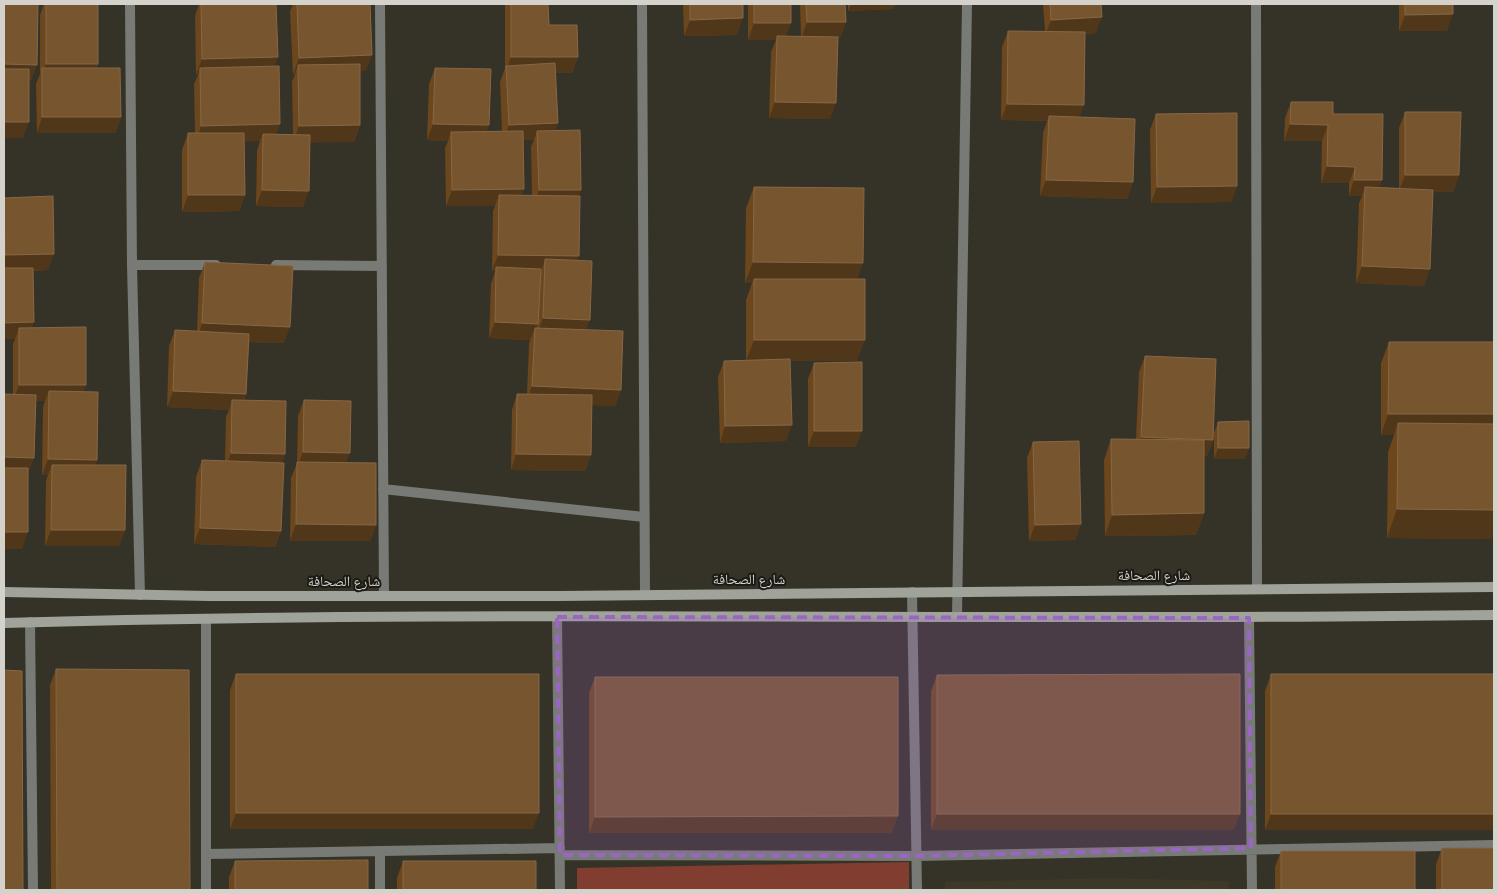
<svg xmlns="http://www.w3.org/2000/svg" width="1498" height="894" font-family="Figtree,'Noto Naskh Arabic',sans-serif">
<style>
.built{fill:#3d3827}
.green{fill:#803d30}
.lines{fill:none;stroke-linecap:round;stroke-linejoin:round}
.minor{stroke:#787a75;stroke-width:10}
.secondary{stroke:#9fa39a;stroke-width:10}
.wall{fill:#6c461c;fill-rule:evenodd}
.shaded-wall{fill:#513719}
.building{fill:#77552f;stroke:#866847}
.marked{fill:#9a66c3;fill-opacity:0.2;stroke:#9a66c3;stroke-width:4;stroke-dasharray:10 6;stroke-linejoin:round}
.labels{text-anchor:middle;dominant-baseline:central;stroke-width:4;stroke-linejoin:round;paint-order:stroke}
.street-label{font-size:14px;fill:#d4d2cb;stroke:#1c1a15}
</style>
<rect width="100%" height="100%" fill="#353228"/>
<path class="built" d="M1107,878L1229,881V890H945V882Z"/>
<path class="green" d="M909,862V890H577V868Z"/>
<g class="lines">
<path class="minor" d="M130,4L132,265L140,595
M380,4L384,595
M642,4L645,593
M1256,4L1257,588
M132,265H216
M276,265L382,266
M383,489L644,517
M912,592L917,890
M957,616L967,4
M557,617L560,890
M1249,618L1252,890
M206,619V890
M30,622L33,890
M206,854L560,848
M560,855L917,856L1494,845
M380,890V851"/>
<path class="secondary" d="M4,592L209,596H558L1494,587
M4,623C500,609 997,622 1494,615"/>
</g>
<path class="wall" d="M44,4H98V64L97,68L121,117L115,133H37L36,84L40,74V15Z
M199,4H276L274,66L277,134L293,135L292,82L295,74L293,75L290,11L293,4H370L366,71H360V125L354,142H310L303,207L256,206L257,151L260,141H244L245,195L239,211L182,212V150L188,133H195L194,84L198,75H196L195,16Z
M505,4H548L549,25L578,57L572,73H556L555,130L579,196L578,260L586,330L621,390L615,406L592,405L591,455L585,471L511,470L512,410L517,394H527L529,344L530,340L489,338L491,284L495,271H492L493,211L495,206H446L445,148L448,141L427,140L429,84L435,68L487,131H502L500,82L505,68ZM523,140H534L531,147L532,195H521Z
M683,4H743L737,35L684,36Z
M748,4H791L786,36L801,37L800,4H845L846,22L840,38H838L830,119L769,118L771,52L776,40H748Z
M848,4H895L893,9L848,11Z
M1043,4H1101L1096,33L1085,34L1084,105L1079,117L1133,182L1127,199L1040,196L1043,133L1047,121L1001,120L1002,47L1008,31H1045Z
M1399,4H1453L1447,31H1399Z
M1291,102L1333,114L1379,187L1399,188V128L1405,112L1459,175L1453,192L1433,191L1424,286L1356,283L1359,203L1362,196H1349V183H1321L1322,141H1284L1285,118Z
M1156,114L1237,186L1231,202L1151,203L1150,130Z
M754,187L857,279V361H790L786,441L720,443L718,377L724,361H746V300L752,283H745L746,208Z
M4,198L48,270L33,271L32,328L84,392L97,460L95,465L125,530L119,546H45L46,481L48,475H42L43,407L45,401H36L28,474L22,549L13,394V344L15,339H4Z
M205,262L284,343L249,342L246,394L244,401L285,454L282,463L281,531L275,547L194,544L196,477L202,460L225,461L226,417L229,410L167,407L169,346L175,330L197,331L199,278Z
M1389,342H1494V530L1491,539L1387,538L1388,452L1394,435H1381V363Z
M1145,356L1213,440L1207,456H1204V513L1196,535L1105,536L1104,460L1111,439H1136L1139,372Z
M814,363L856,447H808V379Z
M304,400L346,462L376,525L370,541H290L291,478L297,463L298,416Z
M1218,422L1249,448L1245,459H1214V433Z
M1033,442L1081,524L1075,540L1029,541L1027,458Z
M56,669L190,890H51L50,685Z
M236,674L533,829H230V690Z
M1271,674H1494L1265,830V691Z
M937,675L1234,830H931V691Z
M595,677L892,833H589V693Z
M1442,848L1494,890H1436V864Z
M1281,851L1415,890H1275V867Z
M235,861L368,890H229V877Z
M403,861L536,890H397V878Z"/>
<path class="shaded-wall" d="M851,4H895L893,9L848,11Z
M1453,14L1447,31H1399L1405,15Z
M1102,17L1096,33L1045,36L1051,20Z
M743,18L737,35L684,36L690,20Z
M807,22H846L840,38L801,39Z
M754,23H791L785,39L777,36L776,40H748Z
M372,55L366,71L298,74V65L295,74L293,75L299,58Z
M278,57L272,73L200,68L198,75H196L202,59Z
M511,57H578L572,73H506V70Z
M4,64L37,65L31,81H4Z
M46,64H98L92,81L42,74Z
M775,102L836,103L830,119L769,118Z
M1007,104L1084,105L1078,122L1049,116L1047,121L1001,120Z
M42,117H121L115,133H37Z
M4,122H29L23,138H4Z
M558,123L552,139L537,131L534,140L503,141L509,125Z
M280,124L274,141L263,134L260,141L196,143L201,126Z
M433,124L489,125L483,142L451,132L448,141L427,140Z
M1290,124L1328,125L1322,141H1284Z
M360,125L354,142L293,143L299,126Z
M1327,166L1355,167L1349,183H1321Z
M1405,175H1459L1453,192L1399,191Z
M1046,180L1133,182L1127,199L1040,196Z
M1354,180H1382L1376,196L1365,187L1362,196H1349Z
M1237,186L1231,202L1151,203L1157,187Z
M524,189L518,205L499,195L495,206H446L452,190Z
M262,190L309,191L303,207L256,206Z
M539,190H581L575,206L533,207Z
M188,195H245L239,211L182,212Z
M54,254L48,270L4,271V259L5,255Z
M498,255L579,256L573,272L545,259L541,272L496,267L495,271H492Z
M753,262L863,263L856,284L754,279L752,283H745Z
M1362,266L1430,269L1424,286L1356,283Z
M543,318L590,320L584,336L537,334Z
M34,322L28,339L19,328L15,339H4V323Z
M495,322L538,324L534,334L535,328L530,340L489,338Z
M202,323L290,327L284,343L197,340Z
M754,340H865L857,361H746Z
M19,385H86L80,401L49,391L45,401H13Z
M532,386L621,390L615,406L526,403Z
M173,391L246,394L240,410L232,400L229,410L167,407Z
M1388,414H1494V425L1398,423L1394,435H1381Z
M792,425L786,441L720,443L725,426Z
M814,431H862L856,447H808Z
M1141,437L1213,440L1207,456L1135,453Z
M1218,448H1249L1245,459H1214Z
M303,452L350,453L344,469L297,468Z
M231,453L285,454L279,470L225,469Z
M516,454L591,455L585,471L511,470Z
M4,457L34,458L28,474L4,473Z
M48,459L97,460L91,476L52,465L48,475H42Z
M1397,509L1494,510V530L1491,539L1387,538Z
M1204,513L1196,535L1105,536L1112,515Z
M296,524L376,525L370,541H290Z
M1081,524L1075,540L1029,541L1035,525Z
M200,528L281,531L275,547L194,544Z
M51,530H125L119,546H45Z
M4,532H28L22,549H4Z
M236,813H539L533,829H230Z
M937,814H1240L1234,830H931Z
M1271,814H1494V830H1265Z
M898,816L892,833H589L595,817Z"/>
<path class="building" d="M4,4H38L37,65L4,64Z
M46,4H98V64H46Z
M201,4H276L278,57L202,59Z
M297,4H370L372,55L299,58Z
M511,4H548L549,25H577L578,57H511Z
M690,4H743V18L690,20Z
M754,4H791V23H754Z
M806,4H845L846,22H807Z
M1050,4H1101L1102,17L1051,20Z
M1405,4H1453V14L1405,15Z
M1008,31L1085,32L1084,105L1007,104Z
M777,36L838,37L836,103L775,102Z
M555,63L558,123L509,125L506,66Z
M360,64V125L299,126L298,65Z
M279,66L280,124L201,126L200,68Z
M42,68H120L121,117H42Z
M435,68L491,69L489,125L433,124Z
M4,69H29V122H4Z
M1291,102H1333V114H1383L1382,180H1354L1355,167L1327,166L1328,125L1290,124Z
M1405,112H1461L1459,175H1405Z
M1237,113V186L1157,187L1156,114Z
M1049,116L1135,119L1133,182L1046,180Z
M580,130L581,190H539L537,131Z
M523,131L524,189L452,190L451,132Z
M188,133H244L245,195H188Z
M263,134L310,135L309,191L262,190Z
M754,187L864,188L863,263L753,262Z
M1365,187L1433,190L1430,269L1362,266Z
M499,195L580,196L579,256L498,255Z
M53,196L54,254L5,255L4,198Z
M545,259L592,261L590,320L543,318Z
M205,262L293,266L290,327L202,323Z
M496,267L541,269L538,324L495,322Z
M4,268H33L34,322L4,323Z
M754,279H865V340H754Z
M86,327V385H19V328Z
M535,328L623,331L621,390L532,386Z
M175,330L249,334L246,394L173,391Z
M1389,342H1494V414H1388Z
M1145,356L1216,359L1213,440L1141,437Z
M790,359L792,425L725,426L724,361Z
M862,362V431H814V363Z
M49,391L98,392L97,460L48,459Z
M4,394L36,395L34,458L4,457Z
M517,394L592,395L591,455L516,454Z
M232,400L286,401L285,454L231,453Z
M304,400L351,401L350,453L303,452Z
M1249,421V448H1218V422Z
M1398,423L1494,424V510L1397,509Z
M1111,439L1204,440V513L1112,515Z
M1079,441L1081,524L1035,525L1033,442Z
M202,460L284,463L281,531L200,528Z
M297,462L376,463V525L296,524Z
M52,465H126L125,530H51Z
M4,468H28V532H4Z
M56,669L189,670L190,890H57Z
M4,670L22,671L23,890H4Z
M236,674H539V813H236Z
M1240,674V814H937V675Z
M1271,674H1494V814H1271Z
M595,677H898V816L595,817Z
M1442,848H1494V890H1442Z
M1281,851H1415V890H1281Z
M368,860V890H235V861Z
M403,861H536V890H403Z"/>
<path class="marked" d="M557,617L1249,618L1251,848L917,856L560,855Z"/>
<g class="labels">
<g class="street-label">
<text x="1154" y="575">شارع الصحافة</text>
<text x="749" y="579">شارع الصحافة</text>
<text x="344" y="581">شارع الصحافة</text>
</g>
</g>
<rect width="1498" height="894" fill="none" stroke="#d4d2cb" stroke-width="10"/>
</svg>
